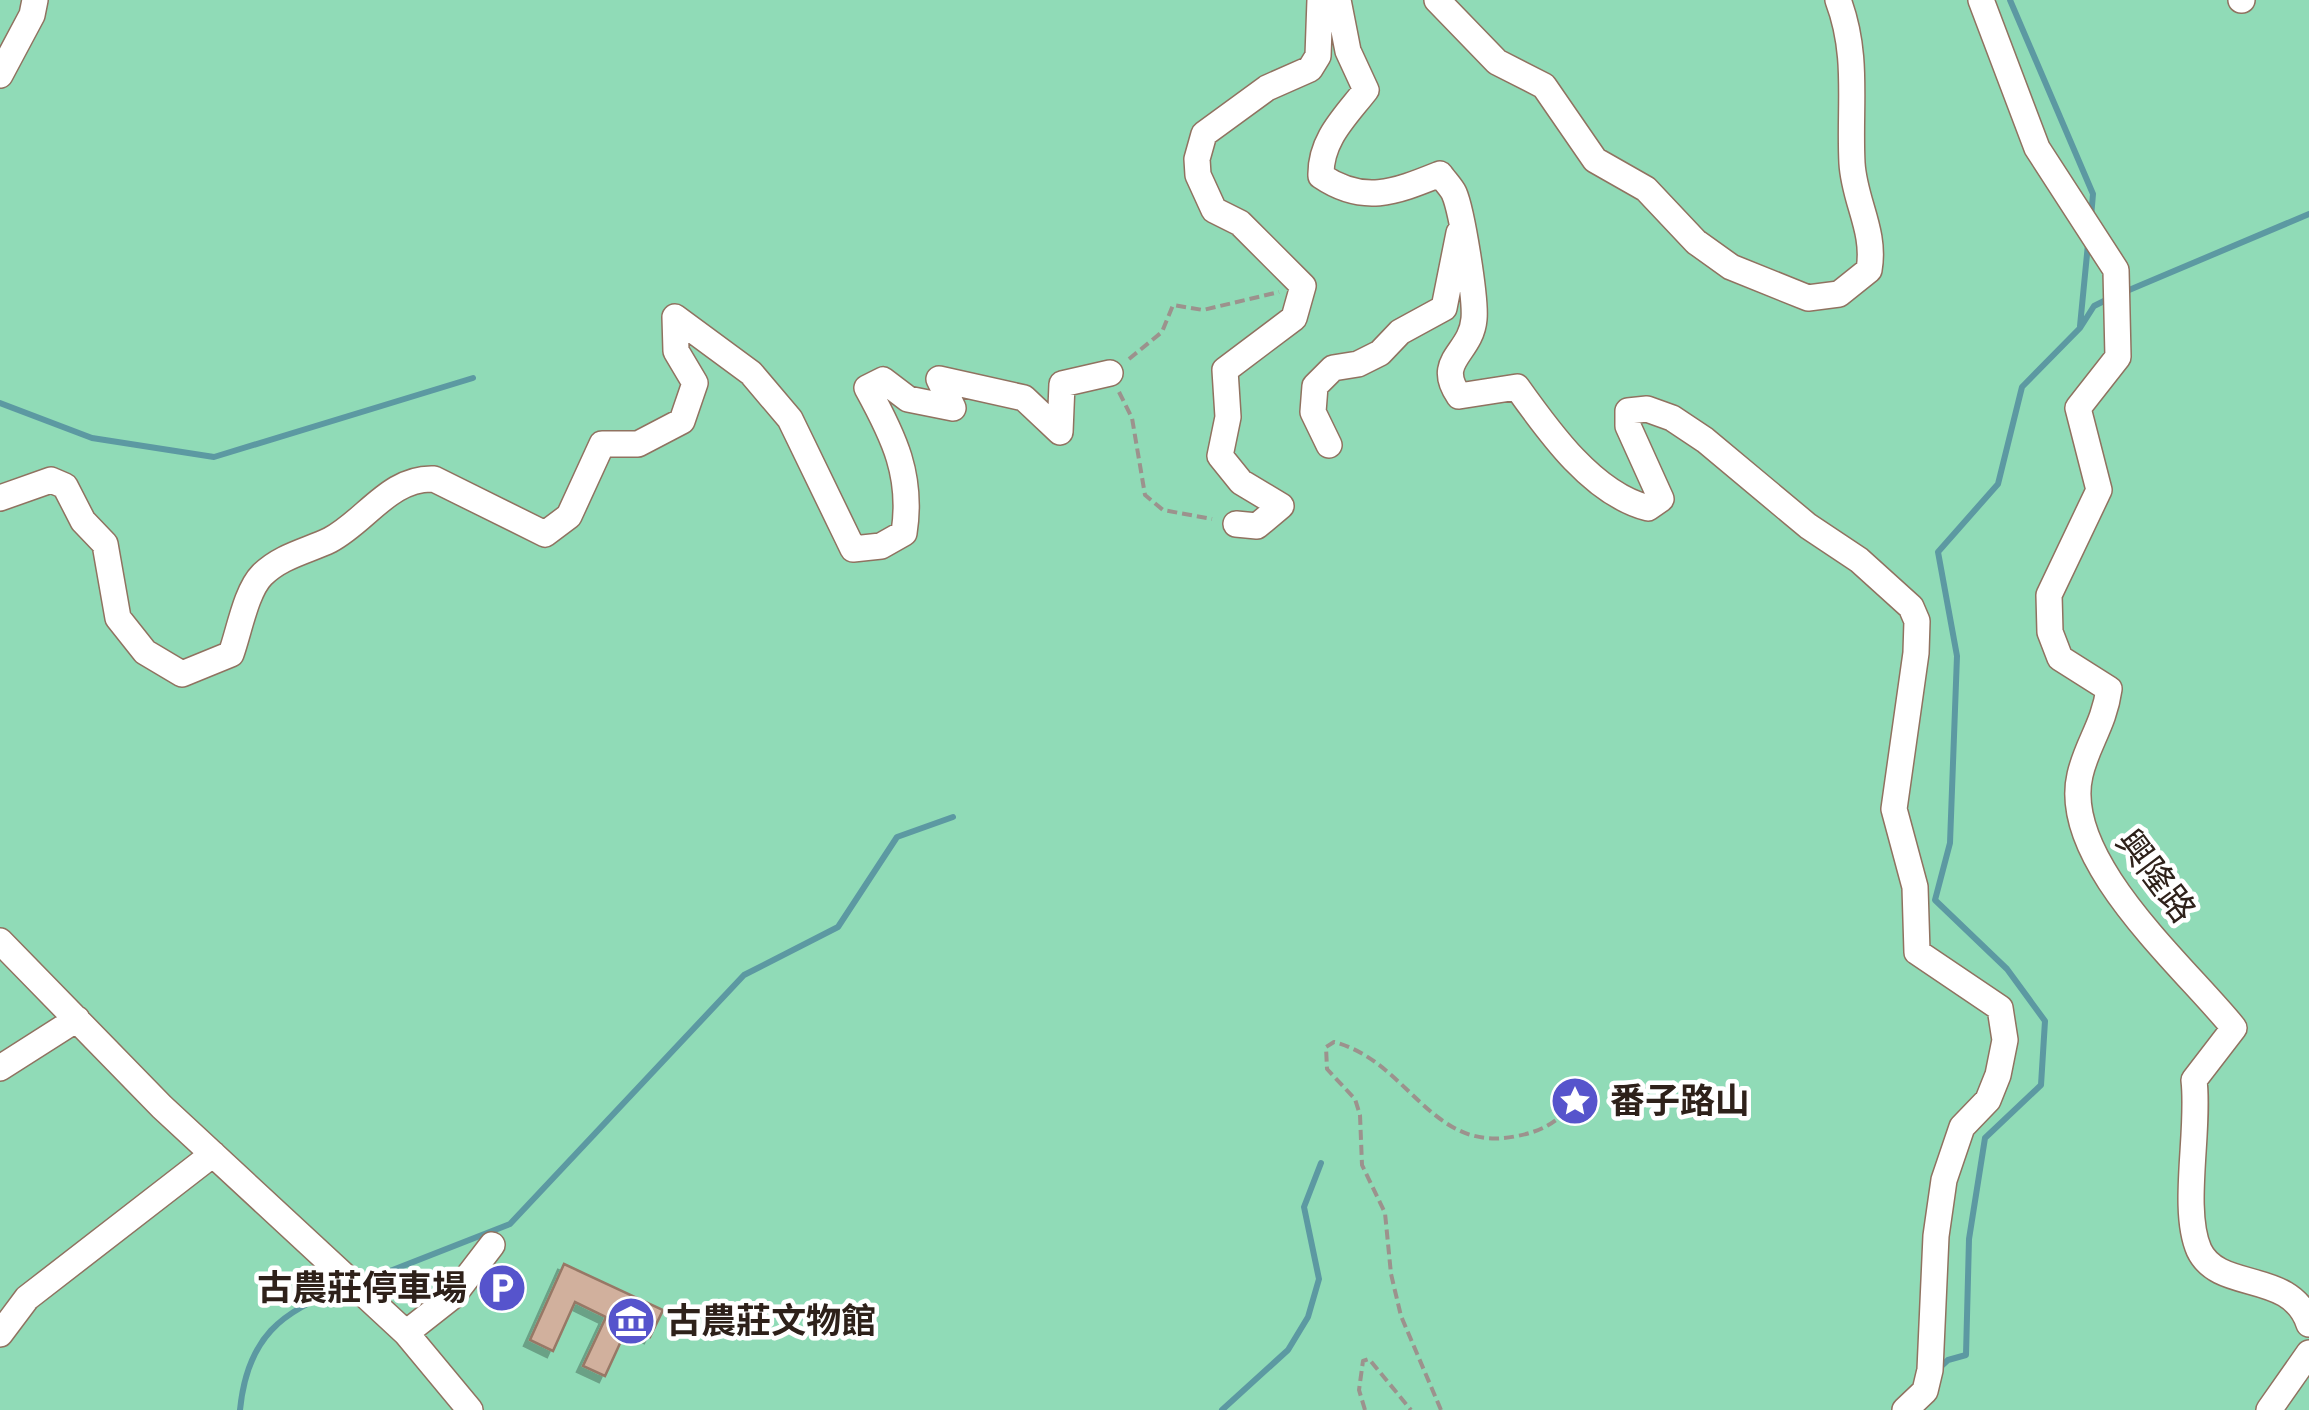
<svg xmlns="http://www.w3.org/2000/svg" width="2309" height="1410" font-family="Figtree,'Noto Sans TC',sans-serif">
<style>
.forest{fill:#90dbb7}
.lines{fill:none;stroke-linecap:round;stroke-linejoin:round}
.stream{stroke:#5c99a2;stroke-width:6}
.building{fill:#d1b09d;stroke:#977866;stroke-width:2.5;filter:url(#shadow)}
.minor-casing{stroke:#907260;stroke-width:28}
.path{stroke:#9c928d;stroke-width:4;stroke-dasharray:10 5;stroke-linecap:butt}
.minor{stroke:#fff;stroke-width:25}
.labels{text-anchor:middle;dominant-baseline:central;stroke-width:9;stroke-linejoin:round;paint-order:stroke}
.street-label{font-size:35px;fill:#2e211a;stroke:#fff}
.poi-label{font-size:35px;font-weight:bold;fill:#2e211a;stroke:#fff;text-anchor:start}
</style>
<defs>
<filter id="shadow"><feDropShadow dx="-6" dy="6" stdDeviation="0" flood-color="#0004"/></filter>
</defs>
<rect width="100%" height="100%" fill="#fcf4f1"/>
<path class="forest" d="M0,0H2309V1410H0Z"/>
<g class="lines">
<path class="stream" d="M2010,0L2093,194L2091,217
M2122,293L2309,214
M2080,326L2088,244
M0,403L92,438L214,457L473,378
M362,1282L510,1224L744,975L838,927L897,837L953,817
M1936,1371L1948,1360L1966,1355L1969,1239L1985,1138L2041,1085L2045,1021L2007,969L1935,900L1950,843L1957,656L1938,552L1998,484L2022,387L2080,328L2094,306L2110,298
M240,1410C247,1339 280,1310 346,1288
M1222,1410L1288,1350L1308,1317L1319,1279L1304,1207L1321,1163"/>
</g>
<path class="building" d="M564,1264L663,1310L650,1337L628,1326L605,1376L583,1366L606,1317L575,1302L553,1351L530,1340Z"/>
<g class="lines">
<g class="minor-casing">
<path id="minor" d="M1338,0L1348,51L1366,90C1345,117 1320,140 1321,176C1364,205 1395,192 1440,174C1444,180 1451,187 1454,193C1462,211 1476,299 1474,319C1471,354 1434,360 1459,396L1517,387C1549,432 1593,494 1648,508L1661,499L1628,426V411L1647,409L1672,418L1705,440L1808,526L1859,560L1911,607L1917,621L1916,653L1894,809L1915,887L1917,952L2000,1008L2005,1040L1998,1075L1988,1100L1962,1127L1944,1180L1936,1236L1930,1370L1925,1391L1905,1410
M1437,0L1497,62L1544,86L1595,160L1646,189L1696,242L1731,267L1808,298L1839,294L1869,270C1876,231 1854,201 1852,163C1849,106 1859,55 1838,0
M1981,0L2037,148L2116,270L2118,357L2078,408L2099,490L2049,595L2050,632L2060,658L2109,689C2104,725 2087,744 2080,775C2060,860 2184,966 2234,1028L2194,1080C2200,1130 2181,1209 2199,1250C2219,1293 2291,1269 2309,1324
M2241,0H2242
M0,75L32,15L35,0
M1329,445L1313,412L1315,386L1333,368L1358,364L1380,353L1400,332L1444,308L1459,233
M0,498L51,480L65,486L83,521L105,544L118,618L145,652L182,674L231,654C239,632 246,591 262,575C281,556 307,551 330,540C366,521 390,477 434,479L545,534L569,516L602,444H638L682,421L695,383L676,351L675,317L751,373L790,419L853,549L881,546L904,533C913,476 894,437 867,388L883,380L908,399L953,408L939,379L1024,398L1060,432L1062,384L1110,373
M1236,524L1257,526L1281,506L1241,482L1220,456L1228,417L1225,370L1294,318L1303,286L1240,223L1214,210L1198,175L1197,159L1204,134L1267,88L1310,69L1318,56L1320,0
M0,941L162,1107L406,1333L470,1410
M0,1068L77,1019
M406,1333L453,1296L492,1245
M0,1334L27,1298L213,1154
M2269,1410L2309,1353"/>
</g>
<path class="path" d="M1129,359L1162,332L1173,305L1203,310L1279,292
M1119,392L1132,418L1145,495L1163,510L1212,519
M1365,1410L1359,1390L1363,1361L1369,1359L1411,1410
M1441,1410L1401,1316L1391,1274L1385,1213L1362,1165L1360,1115L1355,1099L1327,1069L1326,1047L1334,1042C1409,1061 1431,1155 1517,1136C1543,1131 1557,1122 1575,1102"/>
<use href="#minor" class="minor"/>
</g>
<defs>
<g id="sight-disc" transform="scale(2.5)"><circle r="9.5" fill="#5654cc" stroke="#fff"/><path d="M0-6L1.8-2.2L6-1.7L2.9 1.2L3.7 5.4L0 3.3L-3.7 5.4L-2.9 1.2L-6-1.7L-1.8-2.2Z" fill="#fff"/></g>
<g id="parking-disc" transform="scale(2.5)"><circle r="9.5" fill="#5654cc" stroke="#fff"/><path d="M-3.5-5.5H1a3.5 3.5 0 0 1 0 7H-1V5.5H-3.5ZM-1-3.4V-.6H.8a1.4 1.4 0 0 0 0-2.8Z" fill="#fff"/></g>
<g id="museum-disc" transform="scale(2.5)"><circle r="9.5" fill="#5654cc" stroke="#fff"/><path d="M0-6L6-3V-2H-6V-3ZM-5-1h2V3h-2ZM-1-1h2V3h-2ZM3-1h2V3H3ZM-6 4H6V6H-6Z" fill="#fff"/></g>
</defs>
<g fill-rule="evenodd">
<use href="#sight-disc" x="1575" y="1101"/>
<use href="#parking-disc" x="502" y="1288"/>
<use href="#museum-disc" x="631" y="1321"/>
</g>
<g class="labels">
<g class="street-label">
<text transform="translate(2156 876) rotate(53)">興隆路</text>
</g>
<g class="poi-label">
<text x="1610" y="1101">番子路山</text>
<text x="467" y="1288" text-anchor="end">古農莊停車場</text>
<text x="666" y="1321">古農莊文物館</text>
</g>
</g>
</svg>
